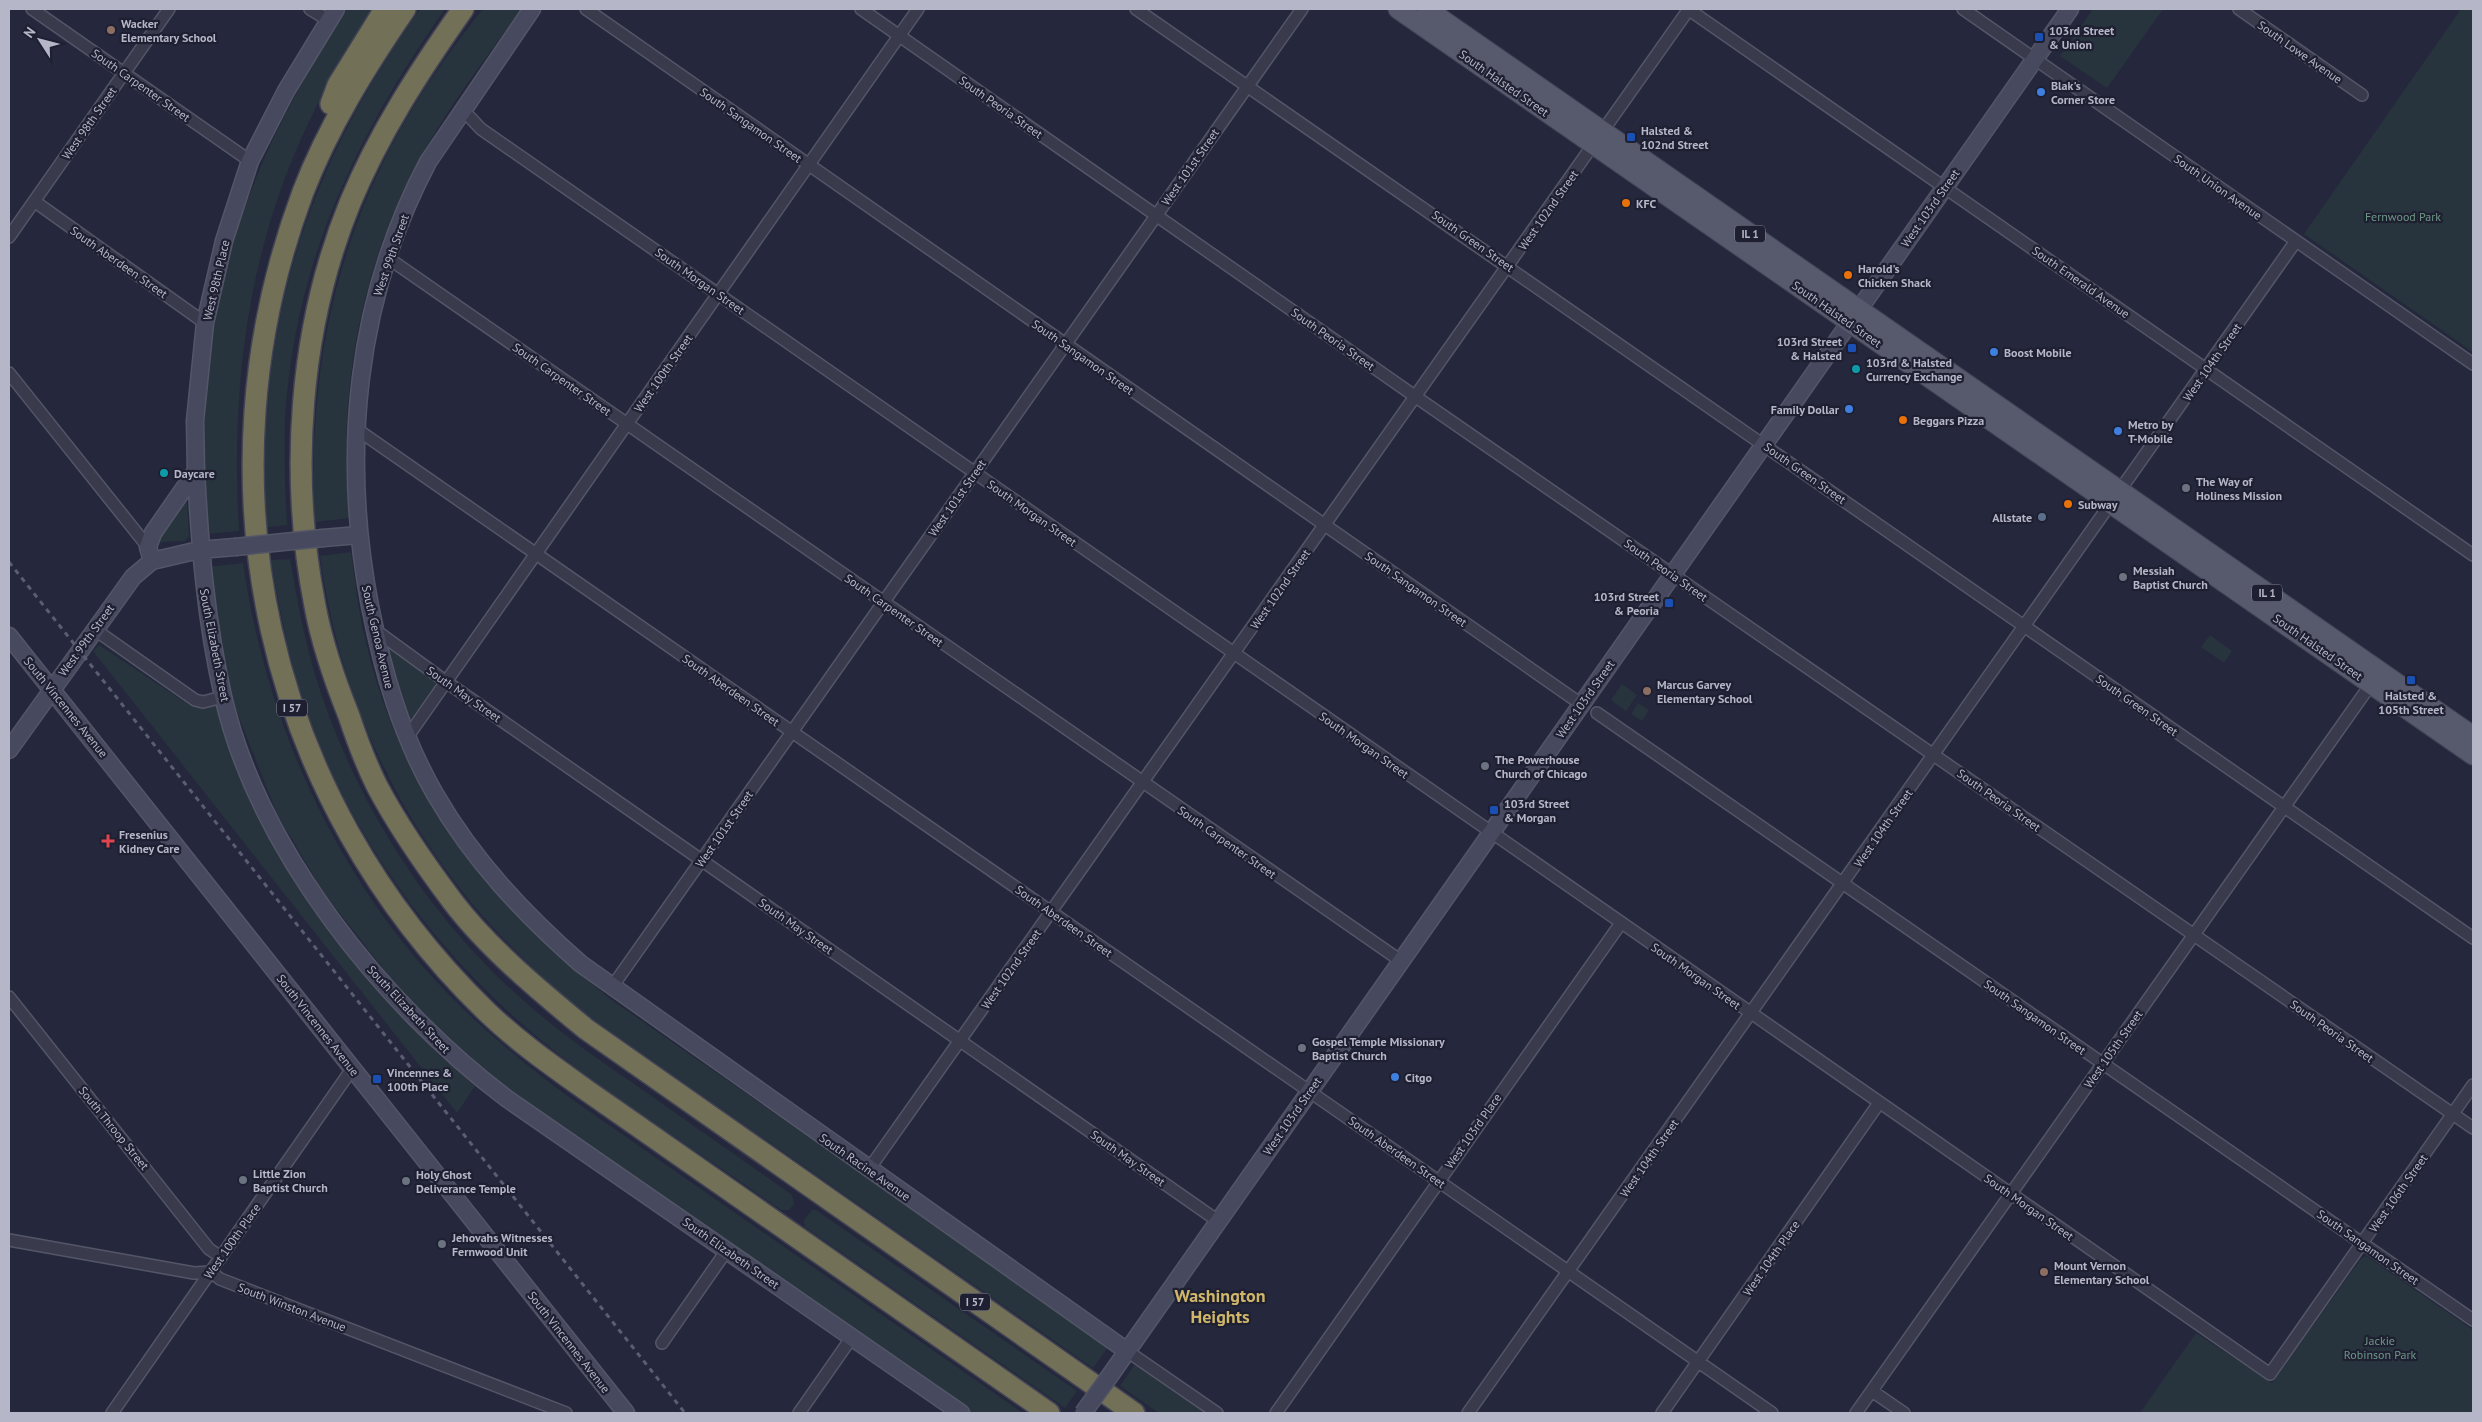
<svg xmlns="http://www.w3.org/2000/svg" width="2482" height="1422" font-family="'PT Sans',sans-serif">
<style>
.green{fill:#27343d}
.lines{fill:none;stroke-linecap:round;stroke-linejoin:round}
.street-casing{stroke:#545668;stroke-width:14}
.secondary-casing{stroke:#545668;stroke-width:19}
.primary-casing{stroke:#424456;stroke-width:21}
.highway-casing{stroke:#414355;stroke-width:24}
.street{stroke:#393b4d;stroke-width:11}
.secondary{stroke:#47495f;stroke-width:16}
.primary{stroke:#57596d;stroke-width:19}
.highway{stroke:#727057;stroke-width:21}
.rail{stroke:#5b5e73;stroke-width:3;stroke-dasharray:5 5;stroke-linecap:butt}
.secondary-bridge-casing{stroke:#545668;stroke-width:19;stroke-linecap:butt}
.secondary-bridge{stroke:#47495f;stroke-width:16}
.education-dot{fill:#8d6e63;stroke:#1e2032;stroke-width:2}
.transit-dot{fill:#1a4fb4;stroke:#1e2032;stroke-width:2}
.shop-dot{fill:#3f7fe0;stroke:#1e2032;stroke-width:2}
.food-dot{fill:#e8710a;stroke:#1e2032;stroke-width:2}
.culture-dot{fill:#0f9aa8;stroke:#1e2032;stroke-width:2}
.worship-dot{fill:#6b7280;stroke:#1e2032;stroke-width:2}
.service-dot{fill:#5c6f8a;stroke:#1e2032;stroke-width:2}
.health-dot{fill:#e0444e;stroke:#1e2032;stroke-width:2}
.labels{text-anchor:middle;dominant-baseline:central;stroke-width:4.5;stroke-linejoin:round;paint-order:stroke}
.shield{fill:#1e2032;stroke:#88899b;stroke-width:1}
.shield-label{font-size:11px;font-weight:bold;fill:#b5b6c8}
.poi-label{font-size:12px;font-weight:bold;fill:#b5b6c8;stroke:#1e2032;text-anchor:start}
.street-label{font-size:12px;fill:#b5b6c8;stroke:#1e2032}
.park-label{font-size:12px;fill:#6d9784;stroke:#1e2032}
.district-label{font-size:18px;font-weight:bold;fill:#cfb669;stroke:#1e2032}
</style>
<rect width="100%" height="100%" fill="#25283c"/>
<path class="green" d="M347,9H374C358,36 340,62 325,90C250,229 230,374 239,531L205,534C204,477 198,418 207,360C226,228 274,120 347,9Z
M420,9H445C357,134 294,263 285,419C284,455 285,490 287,525L267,527C255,328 305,171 420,9Z
M483,9H521C485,60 445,110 416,166C359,273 337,398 350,518L315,522C305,324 357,163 483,9Z
M2093,9H2163L2107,88L2060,56Z
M2461,9H2473V352L2304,234Z
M183,501L187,502L189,536L185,541L159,542L157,540Z
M351,552C355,581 358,610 365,638C400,795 491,903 613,1001L1109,1346L1093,1368L597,1022C443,905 347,748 320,556Z
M290,559C297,599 304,639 316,678C356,806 434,927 538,1013C572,1042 610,1067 647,1093C695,1127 744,1161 792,1195L794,1204L789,1210H781C706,1156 625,1107 552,1049C439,959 348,837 303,699C288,654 279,607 271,560Z
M243,563C265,716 330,864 434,979C475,1024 522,1062 570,1098L1023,1413H971L569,1134L486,1074L412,1005L323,892L277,814L236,710L222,650L208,567Z
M2210,635L2232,651L2224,663L2201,647Z
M99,645L192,707L215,705L220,709L230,740L366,974L398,1013L435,1051L475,1086L457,1113L93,651Z
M385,646L436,681L435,687L409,721Z
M1622,684L1637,695L1626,711L1611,700Z
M1638,703L1649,710L1642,721L1631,714Z
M812,1210H816L1077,1391L1065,1408L805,1227L804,1220Z
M2366,1256L2473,1330V1413H2140L2196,1333L2272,1383L2360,1260Z
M1135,1364L1206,1413H1159L1120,1386Z"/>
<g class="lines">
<g class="street-casing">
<path id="street" d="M32,9L250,161
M310,9L328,20
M586,9L1581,704
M861,9L1416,397L2473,1128
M1136,9L2473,938
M1688,9L2473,555
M1963,9L2473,364
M2239,9L2362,95
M463,110L481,129L2270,1374L2473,1085
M34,201L205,323
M9,237L169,9
M388,258L1401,961
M9,373L148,547
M355,428L1772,1413
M94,629L195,700L203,702L223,697
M375,630L445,681L1218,1221
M1597,713L2473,1320
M408,736L918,9
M612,987L1302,9
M9,997L209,1249L221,1257
M869,1169L1689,9
M9,1240L194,1273L211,1272L220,1279L566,1413
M662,1343L727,1250
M1127,1351L1217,1413
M1872,1391L1904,1413
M112,1413L352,1069
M799,1413L852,1337
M1276,1413L1621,923
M1468,1413L2296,241
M1662,1413L1879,1103
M1856,1413L2371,684"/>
</g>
<g class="secondary-casing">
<path id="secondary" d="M532,9L428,162C355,300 341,455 370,606C383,672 401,735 435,794C473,860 524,914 581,964L1127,1351
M196,471C200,549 206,621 223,696C258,849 383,1005 506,1098L961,1413
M323,538L359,535
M152,561L148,547L153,533L196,471L195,421L205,323L224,241L250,161L286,91L336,9
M9,636L626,1413
M9,750L133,577L152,561L199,550L235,547
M1109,1377L2070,9"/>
</g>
<g class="primary-casing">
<path id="primary" d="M1398,9L2473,755
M1427,9L2473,736"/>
</g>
<g class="highway-casing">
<path id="highway" d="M405,9C366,66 328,127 303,192C195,481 265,797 487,1012C518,1042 554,1067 589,1092L1049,1413
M463,9C420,70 379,133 350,203C299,328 289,474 315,606C322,644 335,681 349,716C357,740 366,764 377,786C398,826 426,866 453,902C488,948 541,992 586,1029L1134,1413
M331,104L338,85L385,9"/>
</g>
<use href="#street" class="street"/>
<use href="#secondary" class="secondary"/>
<use href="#primary" class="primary"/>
<use href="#highway" class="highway"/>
<path class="rail" d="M9,562L685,1413"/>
<g class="secondary-bridge-casing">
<path id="secondary-bridge" d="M235,547L323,538
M1083,1413L1109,1377"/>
</g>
<use href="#secondary-bridge" class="secondary-bridge"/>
</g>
<g class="education-dot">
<circle cx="111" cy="30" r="5"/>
<circle cx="1647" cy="691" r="5"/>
<circle cx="2044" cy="1272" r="5"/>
</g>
<g class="transit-dot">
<rect x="2034" y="32" width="10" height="10" rx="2.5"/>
<rect x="1626" y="132" width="10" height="10" rx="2.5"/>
<rect x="1847" y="343" width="10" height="10" rx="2.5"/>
<rect x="1664" y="598" width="10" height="10" rx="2.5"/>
<rect x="2406" y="675" width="10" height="10" rx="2.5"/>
<rect x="1489" y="805" width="10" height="10" rx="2.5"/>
<rect x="372" y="1074" width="10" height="10" rx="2.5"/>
</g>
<g class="shop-dot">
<circle cx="2041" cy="92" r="5"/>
<circle cx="1994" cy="352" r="5"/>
<circle cx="1849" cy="409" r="5"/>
<circle cx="2118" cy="431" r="5"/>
<circle cx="1395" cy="1077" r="5"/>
</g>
<g class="food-dot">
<circle cx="1626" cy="203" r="5"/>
<circle cx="1848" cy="275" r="5"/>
<circle cx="1903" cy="420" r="5"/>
<circle cx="2068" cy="504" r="5"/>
</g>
<g class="culture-dot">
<circle cx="1856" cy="369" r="5"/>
<circle cx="164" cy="473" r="5"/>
</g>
<g class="worship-dot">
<circle cx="2186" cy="488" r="5"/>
<circle cx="2123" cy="577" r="5"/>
<circle cx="1485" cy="766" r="5"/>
<circle cx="1302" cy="1048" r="5"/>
<circle cx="243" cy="1180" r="5"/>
<circle cx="406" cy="1181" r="5"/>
<circle cx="442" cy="1244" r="5"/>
</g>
<circle class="service-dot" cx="2042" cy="517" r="5"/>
<path class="health-dot" d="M105.5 833.5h5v5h5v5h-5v5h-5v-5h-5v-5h5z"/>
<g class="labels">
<g class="shield">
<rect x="1735" y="225.5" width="30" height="17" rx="4"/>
<rect x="2252" y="584.5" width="30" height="17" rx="4"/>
<rect x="277" y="699.5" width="30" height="17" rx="4"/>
<rect x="960" y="1293.5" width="30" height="17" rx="4"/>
</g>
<g class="shield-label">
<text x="1750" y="234">IL 1</text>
<text x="2267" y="593">IL 1</text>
<text x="292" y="708">I 57</text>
<text x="975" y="1302">I 57</text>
</g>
<g class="poi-label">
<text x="121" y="23">Wacker<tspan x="121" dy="14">Elementary School</tspan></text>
<text x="2049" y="30">103rd Street<tspan x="2049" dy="14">&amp; Union</tspan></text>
<text x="2051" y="85">Blak's<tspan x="2051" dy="14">Corner Store</tspan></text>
<text x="1641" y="130">Halsted &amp;<tspan x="1641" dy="14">102nd Street</tspan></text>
<text x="1636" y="203">KFC</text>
<text x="1858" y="268">Harold's<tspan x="1858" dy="14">Chicken Shack</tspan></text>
<text x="1842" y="341" text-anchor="end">103rd Street<tspan x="1842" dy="14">&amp; Halsted</tspan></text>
<text x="2004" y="352">Boost Mobile</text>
<text x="1866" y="362">103rd &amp; Halsted<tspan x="1866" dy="14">Currency Exchange</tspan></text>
<text x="1839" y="409" text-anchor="end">Family Dollar</text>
<text x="1913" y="420">Beggars Pizza</text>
<text x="2128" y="424">Metro by<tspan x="2128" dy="14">T-Mobile</tspan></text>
<text x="174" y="473">Daycare</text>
<text x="2196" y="481">The Way of<tspan x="2196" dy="14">Holiness Mission</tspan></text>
<text x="2078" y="504">Subway</text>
<text x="2032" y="517" text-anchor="end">Allstate</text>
<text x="2133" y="570">Messiah<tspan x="2133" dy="14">Baptist Church</tspan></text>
<text x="1659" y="596" text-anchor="end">103rd Street<tspan x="1659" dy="14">&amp; Peoria</tspan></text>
<text x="1657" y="684">Marcus Garvey<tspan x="1657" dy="14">Elementary School</tspan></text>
<text x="2411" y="695" text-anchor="middle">Halsted &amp;<tspan x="2411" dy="14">105th Street</tspan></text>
<text x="1495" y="759">The Powerhouse<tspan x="1495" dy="14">Church of Chicago</tspan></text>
<text x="1504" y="803">103rd Street<tspan x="1504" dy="14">&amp; Morgan</tspan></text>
<text x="119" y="834">Fresenius<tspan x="119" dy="14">Kidney Care</tspan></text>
<text x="1312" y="1041">Gospel Temple Missionary<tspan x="1312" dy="14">Baptist Church</tspan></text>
<text x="387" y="1072">Vincennes &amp;<tspan x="387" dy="14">100th Place</tspan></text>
<text x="1405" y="1077">Citgo</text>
<text x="253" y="1173">Little Zion<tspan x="253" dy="14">Baptist Church</tspan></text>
<text x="416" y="1174">Holy Ghost<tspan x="416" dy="14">Deliverance Temple</tspan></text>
<text x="452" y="1237">Jehovahs Witnesses<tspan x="452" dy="14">Fernwood Unit</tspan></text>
<text x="2054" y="1265">Mount Vernon<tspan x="2054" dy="14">Elementary School</tspan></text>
</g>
<g class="street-label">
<text transform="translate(2300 52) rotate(35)">South Lowe Avenue</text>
<text transform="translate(1504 83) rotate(35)">South Halsted Street</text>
<text transform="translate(141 85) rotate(35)">South Carpenter Street</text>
<text transform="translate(1001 107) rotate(35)">South Peoria Street</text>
<text transform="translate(89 123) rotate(-55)">West 98th Street</text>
<text transform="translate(751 125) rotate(35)">South Sangamon Street</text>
<text transform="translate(1190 167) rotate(-55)">West 101st Street</text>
<text transform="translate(2218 187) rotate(35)">South Union Avenue</text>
<text transform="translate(1930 208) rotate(-55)">West 103rd Street</text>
<text transform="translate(1548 210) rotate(-55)">West 102nd Street</text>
<text transform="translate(1473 241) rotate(35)">South Green Street</text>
<text transform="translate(391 255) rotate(-71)">West 99th Street</text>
<text transform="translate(119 262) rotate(35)">South Aberdeen Street</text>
<text transform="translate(216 280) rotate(-77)">West 98th Place</text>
<text transform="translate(700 281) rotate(35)">South Morgan Street</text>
<text transform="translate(2081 282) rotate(35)">South Emerald Avenue</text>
<text transform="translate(1837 314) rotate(35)">South Halsted Street</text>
<text transform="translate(1333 339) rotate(35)">South Peoria Street</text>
<text transform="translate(1083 357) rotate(35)">South Sangamon Street</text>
<text transform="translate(2212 362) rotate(-55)">West 104th Street</text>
<text transform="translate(663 373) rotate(-55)">West 100th Street</text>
<text transform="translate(562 379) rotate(35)">South Carpenter Street</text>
<text transform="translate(1805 473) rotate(35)">South Green Street</text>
<text transform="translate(957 498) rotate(-55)">West 101st Street</text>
<text transform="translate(1032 513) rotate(35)">South Morgan Street</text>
<text transform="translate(1666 570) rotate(35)">South Peoria Street</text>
<text transform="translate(1280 589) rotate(-55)">West 102nd Street</text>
<text transform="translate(1416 589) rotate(35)">South Sangamon Street</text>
<text transform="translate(894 610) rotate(35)">South Carpenter Street</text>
<text transform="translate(378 637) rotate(77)">South Genoa Avenue</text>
<text transform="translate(86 640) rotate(-54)">West 99th Street</text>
<text transform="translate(215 645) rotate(79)">South Elizabeth Street</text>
<text transform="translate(2318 647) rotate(35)">South Halsted Street</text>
<text transform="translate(731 690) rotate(35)">South Aberdeen Street</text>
<text transform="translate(464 694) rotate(35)">South May Street</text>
<text transform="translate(1585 699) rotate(-55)">West 103rd Street</text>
<text transform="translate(2137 705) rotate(35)">South Green Street</text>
<text transform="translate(66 707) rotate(51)">South Vincennes Avenue</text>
<text transform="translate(1364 745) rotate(35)">South Morgan Street</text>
<text transform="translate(1999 800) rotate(35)">South Peoria Street</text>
<text transform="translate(1883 828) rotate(-55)">West 104th Street</text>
<text transform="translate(724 829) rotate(-55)">West 101st Street</text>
<text transform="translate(1227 842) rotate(35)">South Carpenter Street</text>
<text transform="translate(1064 921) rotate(35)">South Aberdeen Street</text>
<text transform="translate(796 926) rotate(35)">South May Street</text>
<text transform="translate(1011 969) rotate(-55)">West 102nd Street</text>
<text transform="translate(1696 976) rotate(35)">South Morgan Street</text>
<text transform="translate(409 1009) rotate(47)">South Elizabeth Street</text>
<text transform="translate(2035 1017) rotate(35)">South Sangamon Street</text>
<text transform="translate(318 1025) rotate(52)">South Vincennes Avenue</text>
<text transform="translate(2332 1031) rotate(35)">South Peoria Street</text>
<text transform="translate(2113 1049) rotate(-55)">West 105th Street</text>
<text transform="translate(1292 1116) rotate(-55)">West 103rd Street</text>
<text transform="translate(114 1128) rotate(51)">South Throop Street</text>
<text transform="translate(1473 1131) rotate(-55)">West 103rd Place</text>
<text transform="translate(1397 1152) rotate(35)">South Aberdeen Street</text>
<text transform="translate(1128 1158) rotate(35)">South May Street</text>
<text transform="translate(1649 1158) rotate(-55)">West 104th Street</text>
<text transform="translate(865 1167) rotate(35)">South Racine Avenue</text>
<text transform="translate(2398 1193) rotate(-55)">West 106th Street</text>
<text transform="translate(2029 1207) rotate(35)">South Morgan Street</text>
<text transform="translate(232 1241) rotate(-55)">West 100th Place</text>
<text transform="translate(2368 1247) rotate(35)">South Sangamon Street</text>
<text transform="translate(731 1253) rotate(35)">South Elizabeth Street</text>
<text transform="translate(1771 1258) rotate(-55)">West 104th Place</text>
<text transform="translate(292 1307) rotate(21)">South Winston Avenue</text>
<text transform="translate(569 1342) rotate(52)">South Vincennes Avenue</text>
</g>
<g class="park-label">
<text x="2403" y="216">Fernwood Park</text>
<text x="2380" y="1340">Jackie<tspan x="2380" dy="14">Robinson Park</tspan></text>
</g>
<g class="district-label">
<text x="1220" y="1295">Washington<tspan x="1220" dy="21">Heights</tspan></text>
</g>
</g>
<rect width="2482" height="1422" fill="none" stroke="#b5b6c8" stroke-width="20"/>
<g transform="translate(40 40) rotate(306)" stroke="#1e2032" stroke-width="4" paint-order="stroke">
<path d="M0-4L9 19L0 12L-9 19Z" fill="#b5b6c8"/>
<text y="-8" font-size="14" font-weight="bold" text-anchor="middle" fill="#b5b6c8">N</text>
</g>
</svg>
